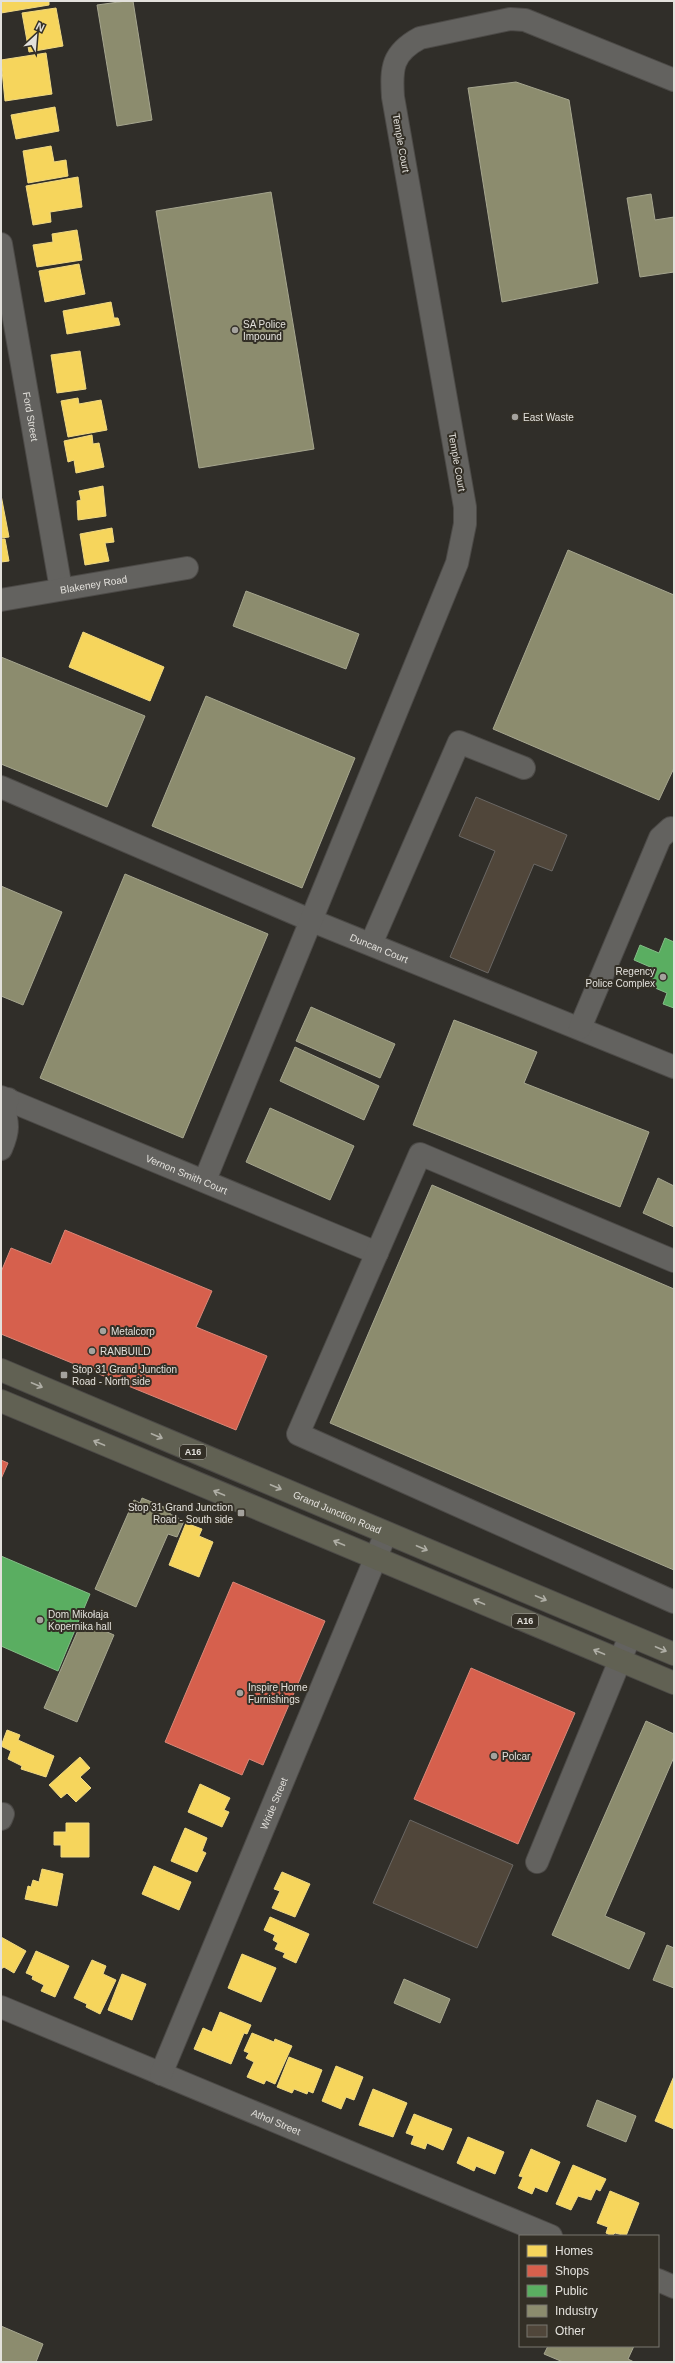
<svg xmlns="http://www.w3.org/2000/svg" width="675" height="2363" font-family="Arial,sans-serif">
<style>
.homes{fill:#f6d55c;stroke:#f0d982}
.shops{fill:#d6604d;stroke:#da8778}
.public{fill:#5aae61;stroke:#83bd86}
.industry{fill:#8c8c6e;stroke:#a6a68f}
.building{fill:#50463a;stroke:#6a6764}
.lines{fill:none;stroke-linecap:round;stroke-linejoin:round}
.minor-casing{stroke:#4c4a47;stroke-width:24}
.highway-casing{stroke:#4c4a47;stroke-width:24}
.minor{stroke:#63625f;stroke-width:22}
.highway{stroke:#616153;stroke-width:22}
.oneway{stroke:#afaea5}
.poi-dot{fill:#a4a29d;stroke:#332f26;stroke-width:1.5}
.labels{text-anchor:middle;dominant-baseline:central;stroke-width:4;stroke-linejoin:round;paint-order:stroke}
.shield{fill:#332f26;stroke:#aeaca5;stroke-width:1}
.shield-label{font-size:9px;font-weight:bold;fill:#e3e1dc}
.street-label{font-size:10px;fill:#e3e1dc;stroke:#332f26}
.poi-label{font-size:10px;fill:#e3e1dc;stroke:#332f26;text-anchor:start}
</style>
<rect width="100%" height="100%" fill="#302e29"/>
<path class="homes" d="M1,1H49V5L1,13Z
M56,8L63,46L29,52L22,13Z
M46,53L52,94L5,101L1,60Z
M55,107L59,131L16,139L11,115Z
M51,146L54,162L66,160L68,176L28,183L23,151Z
M78,177L82,207L50,212L51,222L33,225L26,186Z
M77,230L82,260L37,267L33,245L53,242L52,234Z
M79,264L85,294L45,302L39,271Z
M111,302L114,318H118L120,325L67,334L63,311Z
M80,351L86,389L57,393L51,355Z
M78,398L79,404L101,400L107,430L68,437L61,401Z
M92,435L93,444L99,443L104,467L76,473L74,460L68,462L64,441Z
M103,486L106,516L78,520L77,501L81,500L79,491Z
M1,495L9,537L1,538Z
M112,528L114,542L105,543L109,561L85,565L80,534Z
M1,539H5L9,561L1,562Z
M83,632L164,667L150,701L69,667Z
M186,1523L202,1529L199,1536L213,1542L199,1577L169,1565Z
M7,1730L20,1735L18,1740L54,1756L46,1777L21,1769L22,1766L8,1759L11,1751L1,1746Z
M80,1757L90,1768L80,1777L91,1788L76,1802L67,1793L61,1798L49,1785Z
M200,1784L230,1798L224,1810L229,1812L222,1827L188,1812Z
M66,1823H89V1857H61V1845H54V1832H66Z
M185,1828L207,1838L202,1851L206,1853L197,1872L171,1861Z
M154,1866L191,1882L179,1910L142,1894Z
M42,1869L63,1874L57,1906L25,1899L28,1886L31,1887L33,1880L39,1882Z
M282,1872L310,1884L295,1917L272,1908L280,1891L274,1889Z
M270,1917L309,1934L296,1963L283,1957L285,1953L275,1949L278,1943L273,1940L275,1935L264,1930Z
M1,1937L26,1951L14,1973L4,1967L1,1969Z
M36,1951L69,1966L55,1997L41,1991L44,1985L32,1979L33,1976L26,1973Z
M242,1954L276,1968L261,2002L228,1988Z
M92,1960L106,1966L103,1974L116,1980L100,2014L86,2007L87,2004L74,1998Z
M122,1974L146,1984L132,2020L108,2010Z
M220,2012L251,2025L247,2034L244,2033L231,2064L194,2049L203,2028L212,2032Z
M252,2033L274,2042L275,2039L292,2046L275,2084L266,2080L264,2084L247,2077L254,2062L246,2058L249,2053L244,2051Z
M289,2057L322,2070L313,2093L308,2091L307,2094L294,2089L292,2093L277,2087Z
M336,2066L363,2077L354,2100L346,2097L341,2109L322,2101Z
M674,2076V2129L655,2121Z
M373,2089L407,2103L393,2137L359,2125Z
M414,2114L452,2129L443,2150L427,2143L425,2149L411,2144L414,2136L406,2133Z
M468,2137L504,2152L495,2174L476,2166L474,2171L457,2163Z
M531,2149L560,2162L547,2192L535,2187L532,2194L518,2188L523,2177L519,2176Z
M573,2165L606,2179L600,2191L596,2189L591,2200L578,2196L571,2210L556,2204Z
M610,2191L639,2203L626,2236L615,2233L612,2236L606,2233L608,2227L597,2223Z"/>
<path class="shops" d="M65,1230L212,1291L196,1327L267,1356L236,1430L1,1334V1272L11,1248L51,1264Z
M1,1460L8,1463L1,1479Z
M233,1582L325,1621L263,1765L249,1759L242,1775L165,1742Z
M471,1668L575,1713L518,1844L414,1799Z"/>
<path class="public" d="M665,938L674,942V1008L663,1004L667,993L648,985L655,969L634,960L640,945L659,953Z
M1,1556L90,1594L58,1671L1,1646Z"/>
<path class="industry" d="M126,1H133L152,120L117,126L97,5Z
M516,82L569,100L598,283L502,302L468,88Z
M271,192L314,449L199,468L156,211Z
M651,194L655,220L674,217V272L640,277L627,198Z
M568,550L674,595V768L659,800L493,729Z
M246,591L359,634L346,669L233,626Z
M1,657L145,716L107,807L1,764Z
M206,696L355,758L302,888L152,826Z
M125,874L268,934L183,1138L40,1078Z
M1,886L62,912L23,1005L1,996Z
M311,1007L395,1044L380,1078L296,1041Z
M454,1020L537,1052L524,1083L649,1132L620,1207L413,1125Z
M295,1047L379,1086L364,1120L280,1081Z
M270,1108L354,1146L330,1200L246,1162Z
M658,1178L674,1186V1227L643,1213Z
M432,1185L674,1289V1570L330,1423Z
M142,1498L171,1510L170,1514L184,1521L177,1537L168,1534L136,1607L95,1589L134,1500L140,1503Z
M82,1621L114,1635L77,1722L44,1708Z
M646,1721L674,1734V1757L605,1916L645,1933L629,1969L552,1935Z
M667,1945L674,1948V1988L653,1980Z
M404,1979L450,1999L440,2023L394,2003Z
M597,2100L636,2116L626,2142L587,2126Z
M1,2326L43,2344L36,2362H1Z
M548,2346H634L628,2359L634,2362H563L544,2354Z"/>
<path class="building" d="M476,797L567,835L552,871L534,864L488,973L450,957L495,851L459,836Z
M410,1820L513,1865L477,1948L373,1903Z"/>
<g class="lines">
<g class="minor-casing">
<g id="minor">
<path id="s1" d="M1,244L61,589"/>
<path id="s2" d="M1,600L187,568"/>
<path id="s3" d="M1,787L310,920L674,1067"/>
<path d="M371,944L459,742L524,768"/>
<path d="M580,1028L660,838L671,828L674,829"/>
<path id="s4" d="M1,1097L377,1253"/>
<path d="M1,1149C4,1142 7,1135 7,1127C7,1114 2,1114 8,1099"/>
<path d="M205,1180L457,563L465,524V507L393,97C391,68 392,53 420,38L510,19L525,20L674,80"/>
<path d="M674,1261L420,1154L298,1434L674,1602"/>
<path d="M1,1819L3,1814"/>
<path d="M537,1862L630,1636"/>
<path id="s5" d="M1,2007L551,2236"/>
<path id="s6" d="M161,2074L386,1533"/>
<path d="M658,2280L674,2287"/>
</g>
</g>
<g class="highway-casing">
<g id="highway">
<path id="s7" d="M1,1370L674,1654"/>
<path d="M1,1401L674,1683"/>
</g>
</g>
<use href="#minor" class="minor"/>
<use href="#highway" class="highway"/>
</g>
<defs><path id="oneway-shaft" d="M-6 0H5M1.5-3L5.5 0L1.5 3" fill="none" stroke-width="1.6" stroke-linecap="round" stroke-linejoin="round"/></defs>
<g class="oneway">
<use href="#oneway-shaft" transform="translate(37 1385) rotate(23)"/>
<use href="#oneway-shaft" transform="translate(157 1436) rotate(23)"/>
<use href="#oneway-shaft" transform="translate(99 1443) rotate(-157)"/>
<use href="#oneway-shaft" transform="translate(276 1487) rotate(23)"/>
<use href="#oneway-shaft" transform="translate(219 1493) rotate(-157)"/>
<use href="#oneway-shaft" transform="translate(339 1543) rotate(-157)"/>
<use href="#oneway-shaft" transform="translate(422 1548) rotate(23)"/>
<use href="#oneway-shaft" transform="translate(541 1598) rotate(23)"/>
<use href="#oneway-shaft" transform="translate(479 1602) rotate(-157)"/>
<use href="#oneway-shaft" transform="translate(661 1649) rotate(23)"/>
<use href="#oneway-shaft" transform="translate(599 1652) rotate(-157)"/>
</g>
<g class="poi-dot">
<circle cx="235" cy="330" r="4"/>
<circle cx="515" cy="417" r="4"/>
<circle cx="663" cy="977" r="4"/>
<circle cx="103" cy="1331" r="4"/>
<circle cx="92" cy="1351" r="4"/>
<rect x="60" y="1371" width="8" height="8" rx="2"/>
<rect x="237" y="1509" width="8" height="8" rx="2"/>
<circle cx="40" cy="1620" r="4"/>
<circle cx="240" cy="1693" r="4"/>
<circle cx="494" cy="1756" r="4"/>
</g>
<g class="labels">
<g class="shield">
<rect x="180" y="1445" width="26" height="14" rx="3"/>
<rect x="512" y="1614" width="26" height="14" rx="3"/>
</g>
<g class="shield-label">
<text x="193" y="1452">A16</text>
<text x="525" y="1621">A16</text>
</g>
<g class="street-label">
<text transform="translate(401 143) rotate(80)">Temple Court</text>
<text stroke="none"><textPath href="#s1" startOffset="175">Ford Street</textPath></text>
<text transform="translate(457 462) rotate(80)">Temple Court</text>
<text stroke="none"><textPath href="#s2" startOffset="94">Blakeney Road</textPath></text>
<text stroke="none"><textPath href="#s3" startOffset="411">Duncan Court</textPath></text>
<text stroke="none"><textPath href="#s4" startOffset="201">Vernon Smith Court</textPath></text>
<text stroke="none"><textPath href="#s7" startOffset="365">Grand Junction Road</textPath></text>
<text stroke="none"><textPath href="#s6" startOffset="293">Wride Street</textPath></text>
<text stroke="none"><textPath href="#s5" startOffset="298">Athol Street</textPath></text>
</g>
<g class="poi-label">
<text x="243" y="324">SA Police<tspan x="243" dy="12">Impound</tspan></text>
<text x="523" y="417">East Waste</text>
<text x="655" y="971" text-anchor="end">Regency<tspan x="655" dy="12">Police Complex</tspan></text>
<text x="111" y="1331">Metalcorp</text>
<text x="100" y="1351">RANBUILD</text>
<text x="72" y="1369">Stop 31 Grand Junction<tspan x="72" dy="12">Road - North side</tspan></text>
<text x="233" y="1507" text-anchor="end">Stop 31 Grand Junction<tspan x="233" dy="12">Road - South side</tspan></text>
<text x="48" y="1614">Dom Mikołaja<tspan x="48" dy="12">Kopernika hall</tspan></text>
<text x="248" y="1687">Inspire Home<tspan x="248" dy="12">Furnishings</tspan></text>
<text x="502" y="1756">Polcar</text>
</g>
</g>
<rect width="675" height="2363" fill="none" stroke="#e3e1dc" stroke-width="4"/>
<rect x="519" y="2235" width="140" height="112" fill="#332f26" stroke="#79766f"/>
<rect x="527" y="2245" width="20" height="12" fill="#f6d55c" stroke="#79766f"/>
<text x="555" y="2255" font-size="12" fill="#e3e1dc">Homes</text>
<rect x="527" y="2265" width="20" height="12" fill="#d6604d" stroke="#79766f"/>
<text x="555" y="2275" font-size="12" fill="#e3e1dc">Shops</text>
<rect x="527" y="2285" width="20" height="12" fill="#5aae61" stroke="#79766f"/>
<text x="555" y="2295" font-size="12" fill="#e3e1dc">Public</text>
<rect x="527" y="2305" width="20" height="12" fill="#8c8c6e" stroke="#79766f"/>
<text x="555" y="2315" font-size="12" fill="#e3e1dc">Industry</text>
<rect x="527" y="2325" width="20" height="12" fill="#50463a" stroke="#79766f"/>
<text x="555" y="2335" font-size="12" fill="#e3e1dc">Other</text>
<g transform="translate(36 36) rotate(26)" stroke="#332f26" stroke-width="3" paint-order="stroke">
<path d="M0-3L7 15L0 10L-7 15Z" fill="#e3e1dc"/>
<text y="-6" font-size="11" font-weight="bold" text-anchor="middle" fill="#e3e1dc">N</text>
</g>
</svg>
